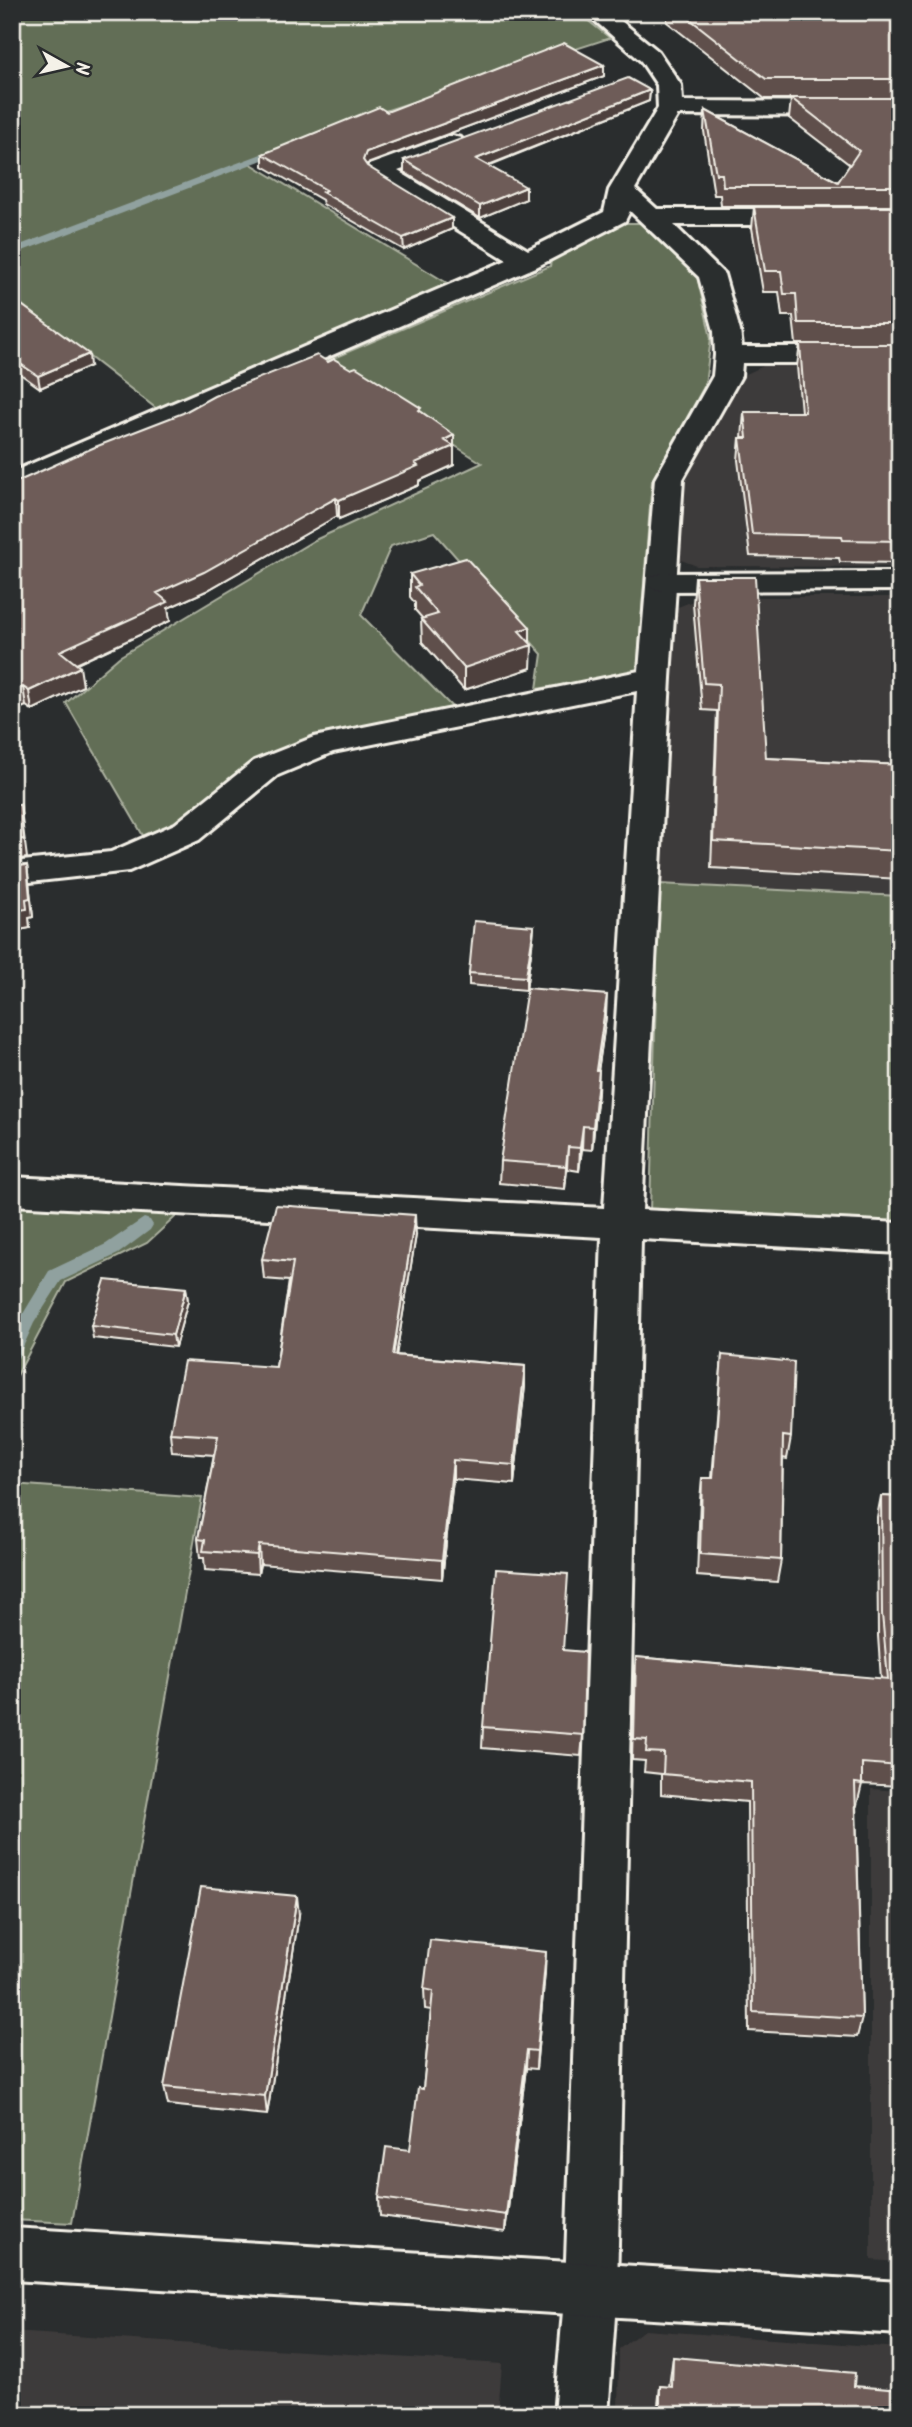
<svg xmlns="http://www.w3.org/2000/svg" width="912" height="2427" font-family="Kalam,sans-serif">
<style>
.built{fill:#3e3b3b}
.green{fill:#626e56;stroke:#abb09f;stroke-width:2}
.lines{fill:none;stroke-linecap:round;stroke-linejoin:round}
.stream{fill:#90a19f;fill-rule:evenodd}
.minor-casing{stroke:#f4f1e8;stroke-width:6}
.tertiary-casing{stroke:#f4f1e8;stroke-width:6}
.minor{fill:#2a2d2e;fill-rule:evenodd}
.tertiary{fill:#2a2d2e;fill-rule:evenodd}
.wall{fill:#5f4f4c;stroke:#f4f1e8;stroke-width:2}
.shaded-wall{fill:#4d403e;stroke:#f4f1e8;stroke-width:2}
.building{fill:#6e5c58;stroke:#f4f1e8;stroke-width:2}
</style>
<rect width="100%" height="100%" fill="#2a2d2e"/>
<filter id="ink" filterUnits="userSpaceOnUse"><feTurbulence type="fractalNoise" baseFrequency=".0143" numOctaves="2"/><feDisplacementMap in="SourceGraphic" scale="14" xChannelSelector="R" yChannelSelector="G"/><feConvolveMatrix kernelMatrix="1 2 1 2 8 2 1 2 1" color-interpolation-filters="sRGB"/></filter>
<g filter="url(#ink)">
<path class="built" d="M770,363H900V567L697,566L673,557L684,483L744,375Z
M703,597H900V896L659,884L673,609Z
M871,1789L900,1791V2262L871,2260Z
M644,2330L900,2348V2415H618L619,2349Z
M12,2332L502,2364L498,2415H12Z"/>
<path class="green" d="M12,12H577L610,38L357,120L248,162L452,286L157,409L12,297Z
M617,223H644L697,276L711,338L705,385L652,481L637,673L537,689L542,654L434,532L391,546L361,615L455,710L303,745L186,819L145,839L66,703L119,657L315,540L482,463L324,362L550,266L552,256Z
M659,884L900,896V1223L650,1211Z
M12,1203L183,1210L147,1243L66,1282L12,1385Z
M12,1484L202,1498L72,2223L12,2220Z"/>
<g class="lines">
<path class="stream" d="M285,145L291,148L289,150L12,255V248Z
M144,1218L150,1220L153,1225L150,1230L118,1254L61,1281L34,1323L18,1358L12,1360V1332L49,1271L106,1244Z"/>
<g class="minor-casing">
<path id="minor" d="M585,12H610L658,51L681,85L682,101L900,102V116L678,115L635,189L657,209H900V225H674L724,274L740,331L742,347H900V363H742L741,376L683,479L670,678L642,1210L900,1223V1253L641,1239L617,2288L608,2415H554L565,2288L602,1237L12,1205V1177L604,1208L637,691L333,752L278,775L199,840L129,871L12,884V862L111,852L175,824L254,761L314,737L639,671L655,479L713,376L715,355L714,331L699,277L630,211L625,221L536,267L22,489L12,492V472L507,260L369,175L366,170L369,165L443,138L452,136L461,138L464,143L461,148L398,171L528,250L604,212L609,190L658,108L657,85L641,61Z"/>
</g>
<g class="tertiary-casing">
<path id="tertiary" d="M900,572V590L663,591L652,588L648,582L652,576L663,573Z
M12,2228L900,2282V2334L12,2280Z"/>
</g>
<use href="#minor" class="minor"/>
<use href="#tertiary" class="tertiary"/>
</g>
<path class="wall" d="M667,12H900V206H721L720,195H714L704,131L705,110L838,182L850,165L789,118L791,99H765L667,22Z
M604,65V76L367,164V166L452,229L404,250L323,204L322,200L263,166V154L387,112Z
M650,90L649,101L488,166L526,199L480,218L404,172V160Z
M754,207H900V563L840,562L839,558L750,556L738,460L740,438H742L744,412H801L797,366L800,344H796L793,316H782L779,292H763L752,228Z
M12,298L90,366L40,388L12,368Z
M328,362L421,412L454,435V465L419,481V485L339,519L337,516L206,591L168,608L170,621L77,664L83,686L32,710L26,706L12,712V484Z
M410,574L530,627V643L531,668L464,690L422,642L421,619H423L415,610V603L410,597Z
M695,577L766,758L900,765V879L711,868L717,711L702,710L693,604Z
M27,865L33,917L29,918L30,928L14,931L15,938H12V867Z
M534,926L533,938L526,990L469,985V973Z
M606,1017L598,1070V1092L592,1150L582,1149L579,1171L567,1169L565,1189L499,1183L500,1161Z
M416,1235L396,1355L525,1366V1386L514,1484L453,1479L442,1579L260,1564L258,1574L205,1570L204,1558H200L198,1539L214,1455L172,1452L170,1433L276,1367L289,1281L264,1279L262,1259Z
M186,1288L188,1301L175,1347L93,1338L91,1326Z
M722,1355L791,1437L787,1459L783,1458L781,1560L777,1582L697,1576L700,1500L702,1478H712Z
M881,1496L900,1497V1786L862,1784L857,1805L856,1804L862,2018L857,2037L749,2031L747,1802L661,1794V1774L644,1772L645,1761L632,1760L634,1678L636,1657L881,1679L878,1636L877,1517Z
M563,1650L583,1735L581,1756L482,1748L483,1727Z
M299,1915L267,2115L168,2105L164,2087Z
M545,1972L536,2069L526,2068L505,2232L380,2216L379,2198L410,2150L423,2089L431,2010L425,2009L424,1989Z
M673,2357L854,2386L900,2415H657L660,2386L669,2387Z"/>
<path class="shaded-wall" d="M604,65V76L367,164L364,171L363,160L366,152Z
M650,90L649,101L476,170V159Z
M526,187V199L480,218V206Z
M452,218V229L404,250L403,238Z
M89,354L90,366L40,388L38,376Z
M454,435V465L419,481V485L339,519V500L415,463L444,440Z
M336,498L337,516L206,591L168,608L170,621L63,670L60,651L157,593Z
M530,627V646L532,645L531,668L464,690V668L519,631Z
M80,667L83,686L32,710L29,691Z
M23,687L26,706L12,712V692Z
M20,804L27,858L12,860V840Z
M27,865L33,917L29,918L30,928L14,931L15,938L12,924V911Z
M534,926L533,938L526,990V977Z
M607,995L606,1017L595,1092L596,1070Z
M599,1070L598,1092L592,1150L593,1127Z
M583,1126L582,1149L579,1171L580,1148Z
M568,1147L567,1169L565,1189L566,1166Z
M415,1215L416,1235L393,1374V1355Z
M186,1288L188,1301L175,1347L173,1335Z
M525,1366V1386L514,1484V1465Z
M453,1460V1479L442,1579V1560Z
M259,1545L260,1564L258,1574L257,1555Z
M297,1896L299,1915L267,2115L265,2096Z
M546,1952L545,1972L536,2069L537,2051Z
M527,2050L526,2068L505,2232L506,2215Z"/>
<path class="building" d="M681,12H900V79H766Z
M564,43L604,65L366,152L363,160L367,166L452,218L403,238L322,192L326,190L263,154L379,107L387,112Z
M628,78L650,90L476,159L526,187L480,206L404,160Z
M791,98H900V186H723L722,174H716L705,110L838,182L859,151Z
M754,207H900V323H798L796,294H784L781,271H765Z
M12,298L89,354L38,376L12,358Z
M800,344H900V541L843,540L842,536L752,534L740,438H747L744,412H805Z
M317,355L328,362L334,359L351,369L356,367L421,408L419,410L454,435L444,440L454,446L415,463L418,466L339,500L336,498L204,572L157,593L168,602L60,651L80,667L29,691L23,687L12,692V484L95,447L183,413L214,396Z
M466,558L530,627L519,631L532,645L464,668L421,619L438,614L415,587L419,585L410,574Z
M695,577H755L766,758L900,765V851L713,841L719,684L704,683Z
M20,804L24,839L12,840V807Z
M27,865L30,898L26,899L27,909L12,911V867Z
M474,921L534,926L526,977L469,973Z
M527,988L607,995L596,1070H599L593,1127L583,1126L580,1148L568,1147L566,1166L500,1161Z
M276,1205L415,1215L393,1355L525,1366L514,1465L453,1460L442,1560L259,1545L257,1555L203,1551L205,1540L198,1539L218,1436L170,1433L184,1361L276,1367L293,1262L262,1259Z
M105,1280L186,1288L173,1335L91,1326Z
M722,1355L794,1362L791,1437L783,1436L781,1560L700,1554L702,1478H713Z
M881,1496L900,1497V1766L862,1763V1784L855,1783L862,2018L753,2012L751,1782L663,1774L664,1753L646,1752L647,1740L634,1739L636,1657L888,1679L882,1614Z
M496,1569L568,1574L563,1650L585,1652L583,1735L483,1727Z
M201,1887L297,1896L265,2096L164,2087Z
M430,1940L546,1952L537,2051L527,2050L506,2215L379,2198L386,2147L410,2150L418,2088L423,2089L433,1991L424,1989Z
M673,2357L855,2373L854,2386L900,2390V2415H660V2386L672,2387Z"/>
</g>
<rect width="912" height="2427" fill="none" stroke="#2a2d2e" stroke-width="42"/>
<rect x="21" y="21" width="870" height="2385" fill="none" stroke="#f4f1e8" stroke-width="2.5" filter="url(#ink)"/>
<g transform="translate(66 66) rotate(98)" stroke="#2a2d2e" stroke-width="5" paint-order="stroke">
<path d="M0-5L12 26L0 18L-12 26Z" fill="#f4f1e8"/>
<text y="-10" font-size="19" font-weight="bold" text-anchor="middle" fill="#f4f1e8">N</text>
</g>
</svg>
